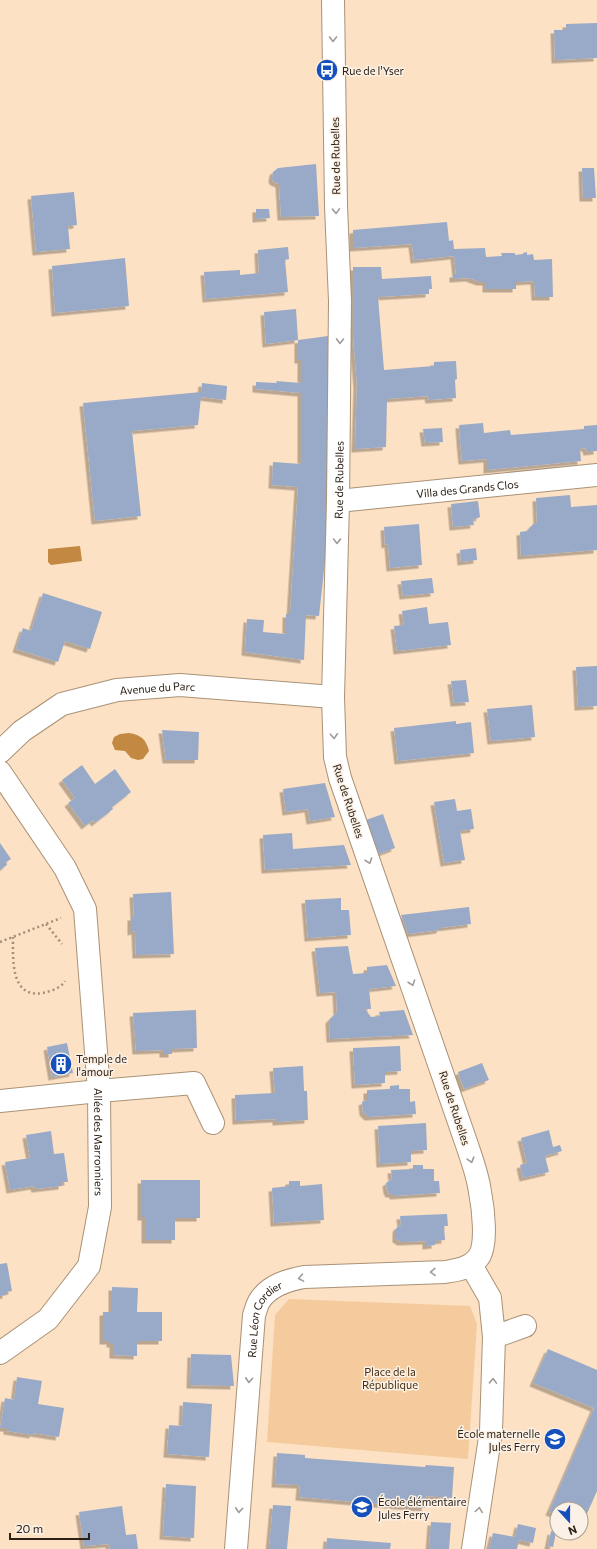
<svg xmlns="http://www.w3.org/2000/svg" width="597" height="1549" font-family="Commissioner,sans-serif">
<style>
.green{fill:#f5cb9d}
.water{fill:#c38841}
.building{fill:#98aac8;filter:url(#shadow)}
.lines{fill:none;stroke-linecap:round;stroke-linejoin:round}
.minor-casing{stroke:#aa9277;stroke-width:24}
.path{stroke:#a38f7a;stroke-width:2.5;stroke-dasharray:2 3;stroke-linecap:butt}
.minor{stroke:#fff;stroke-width:22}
.oneway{stroke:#a09b96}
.labels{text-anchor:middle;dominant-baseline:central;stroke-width:3;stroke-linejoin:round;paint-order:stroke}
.poi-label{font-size:11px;fill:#2b2116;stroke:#fcf1e6;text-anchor:start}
.street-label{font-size:11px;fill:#2b2116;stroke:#fcf1e6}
.park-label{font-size:11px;fill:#452c0d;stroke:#fcf1e6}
</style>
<defs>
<filter id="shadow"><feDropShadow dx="-3.5" dy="3.5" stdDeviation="0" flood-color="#0004"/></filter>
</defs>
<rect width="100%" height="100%" fill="#fce1c4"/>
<path class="green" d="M289,1299L470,1306L477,1324L468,1459L267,1442L275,1315Z"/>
<path class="water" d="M80,546L82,561L51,565L48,562V549Z
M129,733C141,735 146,739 149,751L143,759L138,760L131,758L125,751L115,750L112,743L114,737L120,734Z"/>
<path class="building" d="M597,23V58L555,60L554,30H566V24Z
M316,164L319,216L281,217L279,184L274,182L272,179L273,172L278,168Z
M582,168H594L596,198H583Z
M74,192L77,225L68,226L70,249L36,252L31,196Z
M256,209H269L270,218L256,219Z
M447,222L449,241L453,240L454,249L485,248L486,257L502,256L501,253H515V255L523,254V253L527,252V255L533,254L534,260L552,259L553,297H535L534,281L516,282V289H486V282H480L469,278L453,279V274H456L454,256L414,260L412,244L353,248V230Z
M288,247L289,259L285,260L288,292L206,299L204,272L240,270V275L259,273L258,250Z
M125,258L129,306L55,313L52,266Z
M353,267H381L382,279L431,276L432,289H429V294L378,297L384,370L434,366V362L456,361L457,379L455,380L456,398L429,400L428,396L387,399L386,447L355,449L357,385L353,335Z
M296,309L298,340L266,344L264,312Z
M328,336V490L325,561L319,616L306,615L304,660L245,652L247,619L264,620L263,632L286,634V614H290L298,487L272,485L273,462L301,464V393L256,389V382L277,383L276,381L301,383V360H298V340Z
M202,383L227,386L226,400L201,397L198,425L132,431L141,516L95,521L83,403L201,392Z
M483,423L484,433L510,430L511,435L584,429V426L597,425V451L587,452L586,448L580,449L581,461L487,470V459L462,461L460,440L459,425Z
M442,428L443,442L425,443L423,429Z
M570,495L571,507L597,505V550L521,556L520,532L527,531L534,523H537L536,498Z
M478,501L480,517L473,520L474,525L453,527L451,504Z
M419,524L422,565L390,568L388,544L385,545L384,527Z
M476,548L477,560L461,562L460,550Z
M432,578L434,593L403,596L401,581Z
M43,593L102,612L90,649L65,641L58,662L16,649L23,628L31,631Z
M427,607L429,624L448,622L451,645L397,651L394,626L404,625L402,611Z
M597,666V706L578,707L576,667Z
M466,680L469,702L454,703L451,681Z
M532,705L535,737L491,741L487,709Z
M456,721V724L471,722L474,753L398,761L394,728Z
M162,730L199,732L198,760H166Z
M82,765L95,784L115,769L131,792L112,807L113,809L95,823L93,820L85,826L68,803L75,798L62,780Z
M325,783L335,817L310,821L308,809L286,812L283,789Z
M455,799L457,811L471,809L474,829L460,831L465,860L444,863L434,802Z
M383,814L395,848L379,854L366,820Z
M292,833L293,849L344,845L351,865L265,870L263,835Z
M0,843L11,859L6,862L7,865L0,870Z
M171,892L174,954L136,955L135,931L131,932V917H134L133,894Z
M341,898V910H349L351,935L308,938L305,900Z
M469,907L471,924L440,928V930L408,934L401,915Z
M348,946L353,974L367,973V967L387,965L396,986L369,989L371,1009H365L371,1017L380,1016L379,1012L404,1010L413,1035L330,1039L329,1020L337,1012L336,992L320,993L315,948Z
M196,1010L197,1048L172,1049V1054H163V1050L136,1051L133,1013Z
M67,1043L73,1073L52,1077L47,1047Z
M400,1046L401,1071L385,1072V1083L355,1085L353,1048Z
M482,1063L489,1080L464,1089L458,1072Z
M303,1066L304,1091H307L308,1120L276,1122V1119L236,1121L235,1095L275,1093L273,1068Z
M399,1085V1089H410V1102L415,1101L416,1114L368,1117L363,1112L362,1102L367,1100V1090L390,1089V1086Z
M426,1123L427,1150L411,1151V1162L380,1164L378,1126Z
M549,1130L553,1147L560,1145L562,1151L545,1156L549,1172L523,1178L520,1165L527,1163L521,1138Z
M51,1131L54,1154L64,1153L68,1182H62V1186L35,1189L34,1186L10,1190L5,1162L30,1158L26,1135Z
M413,1165H423V1169H434V1181H439L440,1193L393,1196V1194H389L387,1190L386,1183L392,1179L391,1170L413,1169Z
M141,1180H200V1218H175V1240H145V1217H141Z
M289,1181H300V1186L322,1184L324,1220L274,1223L272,1188L289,1186Z
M447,1214L448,1226H444L445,1240L435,1241V1245L426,1246V1241L401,1242L396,1239V1229L398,1226L401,1225L400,1216Z
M7,1263L12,1291L6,1292V1295L0,1296V1264Z
M112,1287L138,1288L137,1312H162V1341H137V1356L113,1355V1344H110V1341H103V1312H112Z
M548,1349L597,1370V1491L582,1525H581V1509H557V1515L549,1512L594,1408L533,1383Z
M191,1354L231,1355L234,1386L190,1385Z
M17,1377L42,1381L38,1404L64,1408L59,1437L33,1433V1435L7,1431V1428H0L5,1398L14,1400Z
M183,1402L212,1404L209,1457L167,1454L169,1425L182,1426Z
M277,1453L305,1455V1458L425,1467L426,1465L454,1467L452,1498L426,1496L425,1508L367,1503V1510H356V1502L299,1497L300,1485L275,1484Z
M166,1484L196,1486L194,1538L163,1536Z
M273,1505L291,1506L287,1549H269Z
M122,1506L126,1535L136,1534L138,1549H110L109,1544L84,1546L79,1512Z
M431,1522L451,1523L449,1549H429Z
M518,1524L536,1528L533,1543L519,1540L517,1549H489L493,1533L515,1537Z
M551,1531L556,1533L553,1547L548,1546Z
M327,1538L391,1543L390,1549H326Z"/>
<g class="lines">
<g class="minor-casing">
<g id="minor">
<path id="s1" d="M338,501L597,475"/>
<path id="s2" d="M0,752L22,731L62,704L117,690L180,685L333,697"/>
<path id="s3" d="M0,772L65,868L85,909L99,1091L100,1207L89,1266L48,1319L0,1353"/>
<path d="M0,1101L99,1091L194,1083L213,1123"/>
<path d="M471,1265L490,1298L494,1337L491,1431L473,1549"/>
<path d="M494,1337L525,1326"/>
<path id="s4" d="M236,1549L254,1315C256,1310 257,1304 260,1300C270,1285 288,1280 304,1277L445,1272C457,1270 469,1269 478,1258C488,1246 483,1207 480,1192C478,1176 472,1160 467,1145L340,778L335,757L333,697L338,501L340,301L336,206L333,0"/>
</g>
</g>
<path class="path" d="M46,924L62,944
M13,937C13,958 10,999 43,993C51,991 61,988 65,981
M0,942L61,918"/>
<use href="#minor" class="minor"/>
</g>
<defs><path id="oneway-chevron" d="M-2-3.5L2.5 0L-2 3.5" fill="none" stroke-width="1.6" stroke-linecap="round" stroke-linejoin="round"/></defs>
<g class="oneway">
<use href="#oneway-chevron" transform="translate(333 39) rotate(89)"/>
<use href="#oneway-chevron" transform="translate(336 211) rotate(88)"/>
<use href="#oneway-chevron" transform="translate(340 341) rotate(91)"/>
<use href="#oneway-chevron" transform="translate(337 541) rotate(92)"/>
<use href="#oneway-chevron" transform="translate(334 736) rotate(87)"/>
<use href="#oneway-chevron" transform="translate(369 861) rotate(71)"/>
<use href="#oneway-chevron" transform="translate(412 983) rotate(71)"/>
<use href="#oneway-chevron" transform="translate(471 1160) rotate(74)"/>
<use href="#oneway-chevron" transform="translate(433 1272) rotate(178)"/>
<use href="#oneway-chevron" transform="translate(301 1278) rotate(170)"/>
<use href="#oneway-chevron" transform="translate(249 1380) rotate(94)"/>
<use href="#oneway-chevron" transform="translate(493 1381) rotate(-88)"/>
<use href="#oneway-chevron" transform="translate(239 1510) rotate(94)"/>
<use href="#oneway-chevron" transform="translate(479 1510) rotate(-82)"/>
</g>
<defs>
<g id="bus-disc" transform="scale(1.15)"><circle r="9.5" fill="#1550bc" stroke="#fcf1e6"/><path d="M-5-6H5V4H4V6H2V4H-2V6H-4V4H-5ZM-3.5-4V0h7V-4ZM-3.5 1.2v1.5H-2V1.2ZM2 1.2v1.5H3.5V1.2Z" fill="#fff"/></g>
<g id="building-disc" transform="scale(1.15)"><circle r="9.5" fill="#1550bc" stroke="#fcf1e6"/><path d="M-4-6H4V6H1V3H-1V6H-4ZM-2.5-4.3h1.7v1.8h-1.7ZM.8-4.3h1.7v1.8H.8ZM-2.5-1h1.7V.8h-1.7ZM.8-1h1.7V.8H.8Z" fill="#fff"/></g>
<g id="school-disc" transform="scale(1.15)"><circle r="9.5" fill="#1550bc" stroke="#fcf1e6"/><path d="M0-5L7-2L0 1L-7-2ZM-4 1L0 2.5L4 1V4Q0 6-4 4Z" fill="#fff"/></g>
</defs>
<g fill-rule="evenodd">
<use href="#bus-disc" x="327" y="70"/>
<use href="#building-disc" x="61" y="1064"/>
<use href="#school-disc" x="555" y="1439"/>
<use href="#school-disc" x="362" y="1507"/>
</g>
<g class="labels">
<g class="poi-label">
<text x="342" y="70">Rue de l'Yser</text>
<text x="76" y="1058">Temple de<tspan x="76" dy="13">l'amour</tspan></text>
<text x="540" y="1433" text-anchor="end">École maternelle<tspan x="540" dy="13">Jules Ferry</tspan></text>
<text x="378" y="1501">École élémentaire<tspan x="378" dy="13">Jules Ferry</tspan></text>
</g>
<g class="street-label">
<text transform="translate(335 156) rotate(-91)">Rue de Rubelles</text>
<text stroke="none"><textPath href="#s4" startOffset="1283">Rue de Rubelles</textPath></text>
<text stroke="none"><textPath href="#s1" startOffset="130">Villa des Grands Clos</textPath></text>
<text stroke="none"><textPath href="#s2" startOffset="176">Avenue du Parc</textPath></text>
<text transform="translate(349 801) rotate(72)">Rue de Rubelles</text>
<text transform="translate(455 1108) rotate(72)">Rue de Rubelles</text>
<text stroke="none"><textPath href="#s3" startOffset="395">Allée des Marronniers</textPath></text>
<text stroke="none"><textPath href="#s4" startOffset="235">Rue Léon Cordier</textPath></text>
</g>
<g class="park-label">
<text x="390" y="1371">Place de la<tspan x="390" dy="13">République</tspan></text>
</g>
</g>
<g transform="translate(569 1521) rotate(159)"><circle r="19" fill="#fcf1e6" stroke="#a89e93"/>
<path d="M0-3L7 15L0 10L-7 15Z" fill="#1550bc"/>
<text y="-6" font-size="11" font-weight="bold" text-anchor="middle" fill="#2b2116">N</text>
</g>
<path d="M10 1533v6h79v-6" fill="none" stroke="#2b2116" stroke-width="2"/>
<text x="16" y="1533" font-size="12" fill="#2b2116" stroke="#fcf1e6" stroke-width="3" paint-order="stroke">20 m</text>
</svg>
